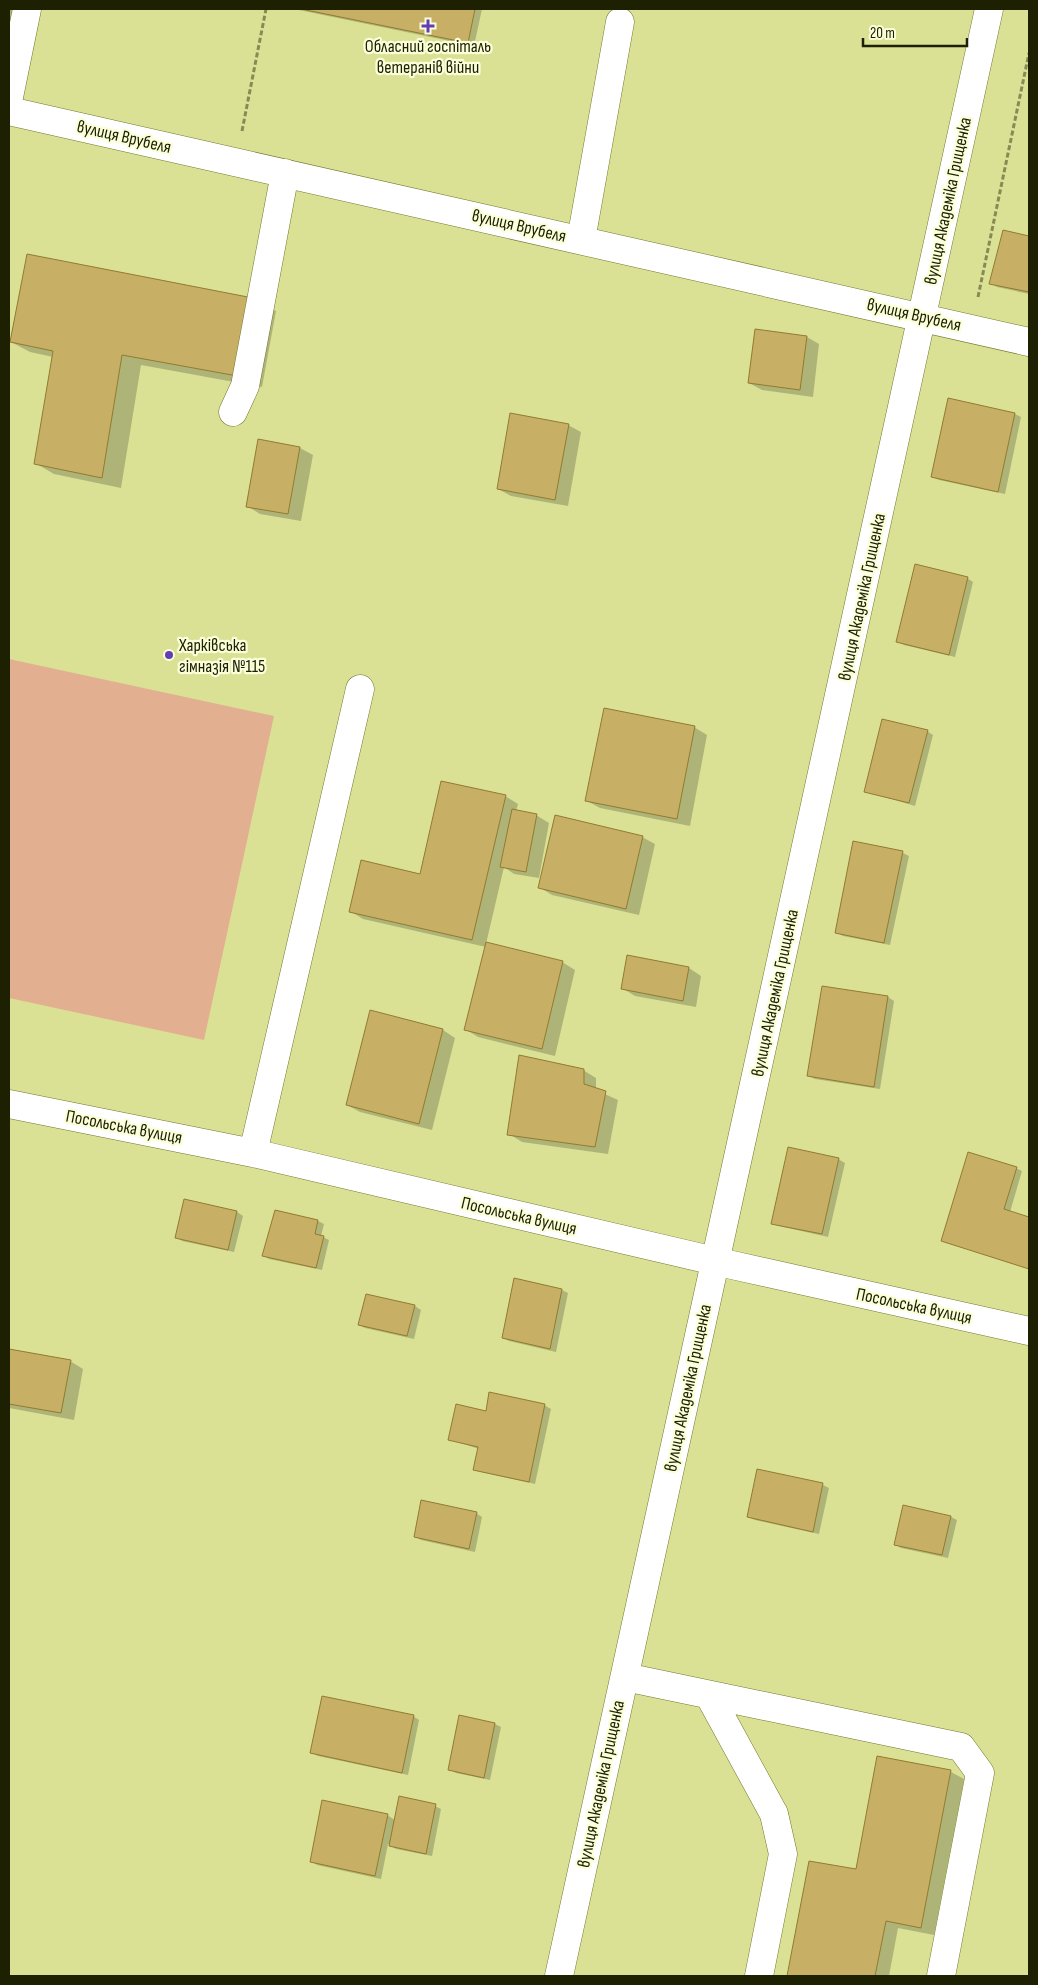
<svg xmlns="http://www.w3.org/2000/svg" width="1038" height="1985" font-family="'Sofia Sans Condensed',sans-serif">
<style>
.pitch{fill:#e2b091}
.shadow{fill:#0003}
.building{fill:#c7b066;stroke:#917b2f}
.lines{fill:none;stroke-linecap:round;stroke-linejoin:round}
.minor-casing{stroke:#73782d;stroke-width:29}
.path{stroke:#868b53;stroke-width:3;stroke-dasharray:5 2.5;stroke-linecap:butt}
.minor{stroke:#fff;stroke-width:28}
.poi-dot{fill:#633db5;stroke:#faffd9;stroke-width:2}
.labels{text-anchor:middle;dominant-baseline:central;stroke-width:4.5;stroke-linejoin:round;paint-order:stroke}
.poi-label{font-size:18px;fill:#1e2002;stroke:#faffd9}
.street-label{font-size:18px;fill:#1e2002;stroke:#faffd9}
</style>
<rect width="100%" height="100%" fill="#dae195"/>
<path class="pitch" d="M9,659L274,716L204,1040L9,998Z"/>
<path class="shadow" d="M9,9L21,15L9,45Z
M294,9H482L474,46Z
M1003,232L1029,237V294L997,287L991,283Z
M257,300L276,311L262,387L141,365L121,488L54,474L35,463L53,357L30,352L11,342Z
M807,337L819,344L813,397L762,390L749,383Z
M949,400L1015,414L1021,417L1005,494L939,480L932,477Z
M568,425L581,432L568,506L511,496L498,489Z
M259,440L300,448L313,455L301,521L260,514L247,506Z
M967,578L973,582L955,657L904,645L898,641Z
M694,727L707,735L690,826L600,808L587,801Z
M927,731L933,735L915,806L865,791Z
M505,796L518,804L516,811L536,815L549,823L539,878L514,874L504,867L486,944L562,962L575,970L555,1056L478,1037L465,1029L486,947L363,919L350,911L421,875Z
M642,837L655,844L639,915L552,895L539,887Z
M903,853L909,856L890,945L843,936L836,932Z
M689,968L701,976L696,1007L635,996L622,988Z
M823,987L888,997L894,1001L880,1089L815,1079L809,1076Z
M443,1030L455,1038L432,1130L360,1112L347,1105Z
M583,1070L596,1078V1090L618,1100L608,1154L522,1142L509,1134Z
M838,1159L845,1163L828,1237L779,1226L773,1223Z
M1016,1168L1022,1171L1010,1212L1029,1218V1269L942,1241Z
M185,1200L237,1212L243,1216L234,1252L182,1241L176,1237Z
M318,1221L324,1224L321,1236L329,1240L322,1270L269,1259L263,1255Z
M562,1290L568,1293L556,1352L509,1341L503,1338Z
M366,1295L415,1306L421,1310L414,1339L365,1328L359,1325Z
M9,1350L70,1361L83,1369L74,1420L9,1408Z
M544,1405L551,1409L535,1484L481,1472L475,1469L479,1449L449,1439L487,1412Z
M758,1471L823,1485L829,1488L819,1534L755,1520L748,1517Z
M904,1507L951,1517L957,1520L948,1558L901,1548L895,1544Z
M476,1513L482,1517L475,1552L421,1540L415,1537Z
M413,1716L419,1720L408,1775L318,1756L312,1753Z
M460,1716L495,1724L501,1727L490,1780L456,1773L449,1769Z
M951,1772L964,1779L934,1935L898,1928L889,1976H788L810,1862L857,1871Z
M435,1806L441,1809L432,1856L396,1849L388,1844L381,1879L317,1865L311,1861L387,1815L395,1820Z"/>
<path class="building" d="M301,9H475L468,43Z
M1003,230L1029,236V292L989,284Z
M27,254L258,299L243,377L122,355L102,478L34,464L53,351L10,342Z
M755,329L807,336L800,390L748,383Z
M948,398L1015,413L998,492L931,477Z
M510,413L569,424L555,500L497,489Z
M258,439L300,447L288,514L246,507Z
M915,564L968,577L949,655L896,642Z
M604,708L695,726L677,819L585,801Z
M882,719L928,730L909,803L864,792Z
M441,781L506,795L472,940L349,912L361,860L420,874Z
M512,809L537,814L526,872L500,867Z
M555,815L643,836L626,909L538,888Z
M853,841L903,851L884,943L835,933Z
M486,942L563,961L542,1049L464,1030Z
M627,955L689,967L683,1001L621,989Z
M822,986L888,996L874,1087L807,1076Z
M370,1010L443,1029L419,1124L346,1105Z
M519,1055L584,1069V1084L606,1091L595,1147L507,1135Z
M788,1147L839,1158L822,1234L771,1224Z
M968,1152L1017,1167L1004,1209L1029,1217V1269L941,1241Z
M184,1199L237,1211L228,1250L175,1238Z
M275,1210L318,1220L315,1234L324,1236L316,1268L262,1256Z
M514,1278L562,1289L550,1349L502,1338Z
M366,1294L415,1305L407,1336L358,1325Z
M9,1349L71,1360L61,1413L9,1404Z
M489,1392L545,1404L529,1482L473,1470L478,1447L448,1440L456,1404L486,1411Z
M757,1469L823,1483L813,1532L747,1517Z
M421,1500L477,1512L469,1549L414,1537Z
M903,1505L951,1516L942,1555L894,1545Z
M322,1696L414,1715L402,1773L310,1753Z
M459,1715L495,1723L484,1778L448,1770Z
M877,1756L951,1770L921,1928L886,1921L875,1976H787L809,1861L856,1869Z
M399,1796L436,1804L426,1854L389,1846Z
M322,1800L388,1814L375,1876L310,1862Z"/>
<g class="lines">
<g class="minor-casing">
<path id="minor" d="M9,97L27,9
M9,111L1029,342
M581,240L620,22
M233,412L245,386L285,173
M9,1104L253,1153L732,1265L1029,1331
M253,1153L360,689
M625,1677L961,1747L980,1773L941,1976
M709,1695L774,1814L783,1854L759,1976
M559,1976L989,9"/>
</g>
<path class="path" d="M242,131L266,9
M978,297L1029,53"/>
<use href="#minor" class="minor"/>
</g>
<g class="poi-dot">
<path d="M425.5 18.5h5v5h5v5h-5v5h-5v-5h-5v-5h5z"/>
<circle cx="169" cy="655" r="5"/>
</g>
<g class="labels">
<g class="poi-label">
<text x="428" y="46">Обласний госпіталь<tspan x="428" dy="21">ветеранів війни</tspan></text>
<text x="179" y="645" text-anchor="start">Харківська<tspan x="179" dy="21">гімназія №115</tspan></text>
</g>
<g class="street-label">
<text transform="translate(124 137) rotate(13)">вулиця Врубеля</text>
<text transform="translate(948 201) rotate(-78)">вулиця Академіка Грищенка</text>
<text transform="translate(519 226) rotate(13)">вулиця Врубеля</text>
<text transform="translate(914 315) rotate(13)">вулиця Врубеля</text>
<text transform="translate(862 597) rotate(-78)">вулиця Академіка Грищенка</text>
<text transform="translate(775 993) rotate(-78)">вулиця Академіка Грищенка</text>
<text transform="translate(124 1127) rotate(11)">Посольська вулиця</text>
<text transform="translate(519 1216) rotate(13)">Посольська вулиця</text>
<text transform="translate(914 1306) rotate(12)">Посольська вулиця</text>
<text transform="translate(688 1388) rotate(-78)">вулиця Академіка Грищенка</text>
<text transform="translate(601 1784) rotate(-78)">вулиця Академіка Грищенка</text>
</g>
</g>
<rect width="1038" height="1985" fill="none" stroke="#1e2002" stroke-width="20"/>
<path d="M863 38v8h104v-8" fill="none" stroke="#1e2002" stroke-width="2.5"/>
<text x="870" y="38" font-size="15" fill="#1e2002" stroke="#faffd9" stroke-width="4" paint-order="stroke">20 m</text>
</svg>
